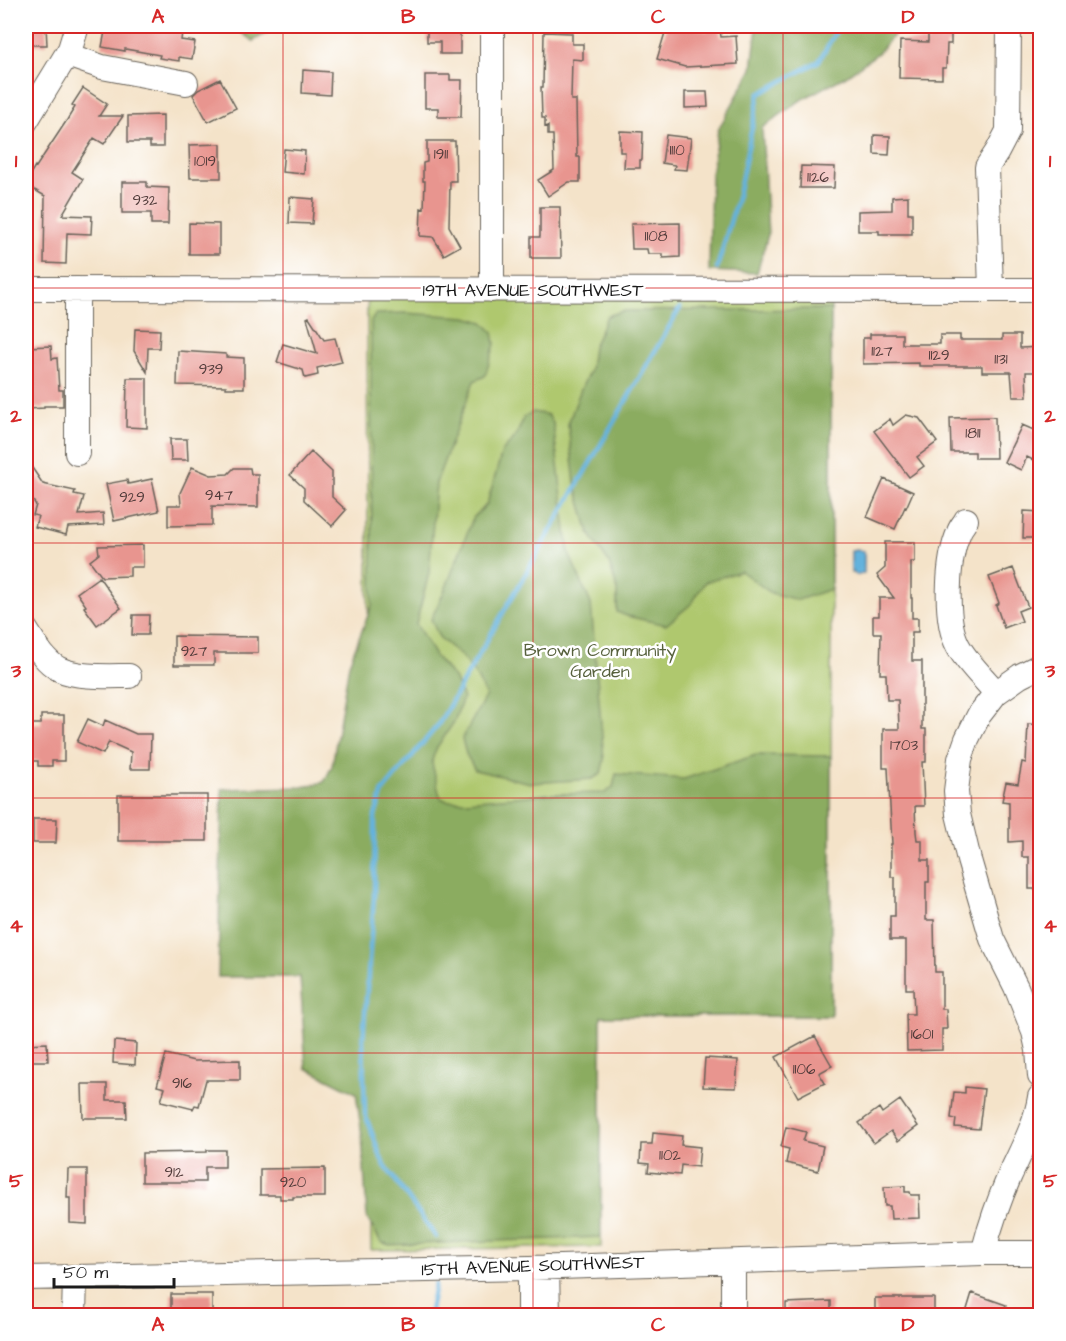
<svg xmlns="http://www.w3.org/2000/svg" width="1066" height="1341" font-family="'Architects Daughter',sans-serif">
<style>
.green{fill:#afc86e;stroke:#667245;stroke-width:1.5}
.forest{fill:#8bac61;stroke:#54643e;stroke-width:1.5}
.water{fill:#63b2dd;stroke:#40677c;stroke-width:1.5}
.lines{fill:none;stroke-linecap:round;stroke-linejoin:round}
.stream{stroke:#63b2dd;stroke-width:4.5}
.building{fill:#e8958f}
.minor-casing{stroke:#686259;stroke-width:26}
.minor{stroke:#fff;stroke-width:24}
.grid{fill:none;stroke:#d62828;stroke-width:1.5;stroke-opacity:0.55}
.labels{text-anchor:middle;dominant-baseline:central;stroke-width:5;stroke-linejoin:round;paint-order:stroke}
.number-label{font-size:15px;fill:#4f3a39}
.street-label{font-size:18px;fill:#1c1c1c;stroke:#fff}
.park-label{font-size:18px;fill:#57613d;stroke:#fff}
.neatline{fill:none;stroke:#d62828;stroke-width:2}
.grid-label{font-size:20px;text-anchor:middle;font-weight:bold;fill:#d62828}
</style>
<rect width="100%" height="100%" fill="#fff"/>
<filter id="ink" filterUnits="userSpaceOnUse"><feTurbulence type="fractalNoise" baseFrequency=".0167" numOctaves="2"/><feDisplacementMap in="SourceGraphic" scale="12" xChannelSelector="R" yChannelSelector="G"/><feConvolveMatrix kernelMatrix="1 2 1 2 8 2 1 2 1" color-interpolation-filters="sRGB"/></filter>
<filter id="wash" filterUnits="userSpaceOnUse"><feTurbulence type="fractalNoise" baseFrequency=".008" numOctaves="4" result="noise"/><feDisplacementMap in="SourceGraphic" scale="24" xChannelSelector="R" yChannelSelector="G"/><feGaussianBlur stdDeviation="1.35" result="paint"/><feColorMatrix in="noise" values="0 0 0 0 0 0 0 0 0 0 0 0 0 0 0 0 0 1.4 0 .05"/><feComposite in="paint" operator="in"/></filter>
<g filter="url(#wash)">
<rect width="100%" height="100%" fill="#f4e3c9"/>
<path class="green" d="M369,289L831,290V1016H601V1247L371,1250L367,309Z"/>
<path class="forest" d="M232,26H279L253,41Z
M757,26H902L878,53L846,76L801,100L762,128L768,235L757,273L709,271L711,175L718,130L752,69Z
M831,309V589L798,600L771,593L741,571L705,582L691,604L666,625L627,616L617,612V588L609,563L589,533L575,483L568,424L581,389L590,370L593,347L607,316L623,311Z
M405,313L466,317L483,322L493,332L495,344L485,376L474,381L436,483L429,573L416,624L435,656L454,678L463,698L454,722L437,747L433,757L432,763L439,793L441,798L447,801H466L549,794L605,793L613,787L616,774L684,779L756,755L831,756V1016H601V1237L389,1245L381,1242L367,1218L362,1136L356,1093L306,1068L300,977H218L222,789L302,787L324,782L332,766L349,664L372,605L371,321L376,314Z
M533,412L548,415L553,423L568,547L570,556L591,604L604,760L601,774L592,779L531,783L475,770L466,754L462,739L486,695L475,674L462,657L439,637L431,619L445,590L473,518L487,504L502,452L516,436L524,417Z"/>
<path class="water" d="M856,550L864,551V573L856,575L854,573H851V551Z"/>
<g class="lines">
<path class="stream" d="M717,268L738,195L759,94L819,61L839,26
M436,1237L383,1163L365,1114L363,1040L374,897L375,816L383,791L438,725L680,308
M429,1316L435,1284"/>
</g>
<g id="blocks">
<path class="building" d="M26,26H46L47,45H26Z
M106,26H178L182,33L181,40L195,42L192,59L179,57V61L159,58L160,55L125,49V51L102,47Z
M427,26H457V32L460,33V54H440V42H427Z
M667,26H689L705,31L720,30L721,37L736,36L738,64L685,67L657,59Z
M928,26H951V44H947L946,68H942V79L899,78L900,41L928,42Z
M544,32L572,33V44H583V60L572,59L571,100H576L577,157H580V182H569L548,196L538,180L554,170L553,135H548V126L545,127V118H542L541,87H543Z
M303,70L331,72L330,95L302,93Z
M425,75H450V80H462L461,117H438V108H425Z
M220,79L236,108L208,122L193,95L198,90Z
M83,88L107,104L99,116H123L104,144L94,138L72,172L83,179L62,215L92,216L91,234L67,233L66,264L44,263L45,196L26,185V181L35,166L36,167L67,120L75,107L72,105Z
M685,92H707L708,107L685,108Z
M163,115V147H150V142H128V116Z
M620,131L643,132L642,160H640V168H624L625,152H620Z
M666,135L691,138L687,170L674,169L675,165L662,163Z
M874,135L890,136L889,155L874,154Z
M427,141H455L456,181H450L449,226L460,246L444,255L433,237L420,236L421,208L424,209L425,181H423V163L427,162Z
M221,144V178H190L189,145Z
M284,149L305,151L304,174L282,172Z
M801,166L835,167L834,188H800Z
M122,182H147V187L169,188L168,224H151V213H122Z
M908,196V213H912V234H879V231H858V211L892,210V197Z
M290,197L314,199L312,224L289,223Z
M540,207H560L561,258H531V237H540Z
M189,223L219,224V254H189Z
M680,223V257L663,258V254H648L647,249H632L631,224Z
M309,317L324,340L335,338L342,362L317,368L318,375L305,378L303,370L277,362L283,344L317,354L307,318Z
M135,329L160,330L159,348H148L147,372L134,351Z
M870,334H902V344H940V335H960V340H1002V335H1020V348L1041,347V372H1026L1027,397H1013L1011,372H982V366H919V363L863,364V338H870Z
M51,346L52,359L57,358L59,390H63V406H44V408L28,409L26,347Z
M178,351L226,354V357L244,358V388H226V386L177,385Z
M127,378H147V428L126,427Z
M906,415L919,418L937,442L917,457L924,466L909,477L874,431L890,419L893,425Z
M995,417L996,458H975V452H951L950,418Z
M1022,425L1041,433V457L1037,456L1035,461L1027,457L1021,470L1004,462Z
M170,439H187L188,460H171Z
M311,452L332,472V497L346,510L332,526L304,500V488L290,475Z
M26,459L43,484L75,491L74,494L84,496L79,515L103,513L104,525L68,527L66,535L35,527L38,516L33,515L36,505L26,490Z
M192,467L211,475L228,474L234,468H250L251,474H258V507L212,506V525L168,526V505H181L180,493Z
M152,479L159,511L114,521L106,484L127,480L128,484Z
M884,479L913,492L906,508L905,507L895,529L867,517Z
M1024,511L1041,512V538H1023Z
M885,542H915V562H911V598H912V618H918V632H912V661H922V729H926V762H922L924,806H915L916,832L917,840H922V860H929V882H926V920H934L935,972H942V1009H946L947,1029H942V1050L907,1051L906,1014H914L913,989H906V940H890V916H895V877H891V844H892L888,768H883V729H899L898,700H887L886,674H880L881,633H873V616H879V598H894L877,575L885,568Z
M143,545V567H130V576L102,577L90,561L99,554L98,546Z
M1013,568L1028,607L1018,611L1022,621L1004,628L996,605L999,603L989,577Z
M99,577L121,608L97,625L84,607L86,606L77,593Z
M133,615H149L148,635H132Z
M174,636L258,637V653H214V665H174Z
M41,715H64V761H52V766H38V761H26V724H41Z
M88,719L103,726L105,720L136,734H151L150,769H130L131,752L109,742L103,754L77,742Z
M1028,724L1041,725V889H1029V857H1022V841L1009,842V802L1002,801L1006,782L1018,784L1022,762L1026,763Z
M118,795H207V841H118Z
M33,819H57L56,843H33Z
M815,1036L832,1066L819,1073L825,1083L798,1097L776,1057Z
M114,1041L136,1043L135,1065L113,1063Z
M47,1043L48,1061H26V1044Z
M166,1054L194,1061L240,1060V1080H206L199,1106L195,1105L193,1109L161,1101L165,1088L157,1086Z
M705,1058L738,1060L736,1088L703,1087Z
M82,1084H107V1100H126L127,1118H83Z
M965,1087L984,1089L979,1129L955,1127L956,1119L951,1118L954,1092L965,1093Z
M900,1100L918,1126L898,1141L891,1131L874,1143L859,1123L879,1108L882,1113Z
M786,1127L806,1132L803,1141L823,1146L818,1171L786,1163L789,1149L781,1147Z
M653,1133L682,1136L681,1145L700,1147L698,1167L681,1165L680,1175L648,1172L649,1164L640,1163L641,1144H652Z
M207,1150H225V1167H205V1182H142V1153L207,1152Z
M325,1168V1197H293V1199H280V1195H260V1169Z
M68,1169H87V1224L70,1223V1198H67Z
M905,1186V1192H910L911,1195H919L920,1218L891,1219L890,1206H885L884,1187Z
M972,1293L1006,1305L1002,1316H965Z
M171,1294H212V1316H171Z
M875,1298H934V1316H875Z
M831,1301V1316H786V1303Z"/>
</g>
</g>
<g filter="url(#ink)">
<use href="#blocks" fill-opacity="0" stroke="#686259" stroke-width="1.5"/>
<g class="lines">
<g class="minor-casing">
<path id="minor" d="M67,55L102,67L186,83
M26,121L70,49L77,26
M26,289L1040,290
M77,289V453
M492,290V26
M991,290L987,167L997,152L1008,131L1009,26
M966,520C964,524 960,528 959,532C947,559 944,620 958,646C967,663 984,678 996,693
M26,630C35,644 44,661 59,669C77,678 109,676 129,676
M1040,666L1020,676L996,693L979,715L967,739L960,759L956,791L958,814L969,860L992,939L1016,987L1034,1032L1038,1050L1040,1076
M983,1253C990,1226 999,1200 1010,1175C1022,1149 1036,1124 1040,1097
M547,1267L548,1316
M530,1268V1316
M26,1278L530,1268L983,1253H1040
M74,1316L75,1277
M733,1316V1262"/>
</g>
<use href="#minor" class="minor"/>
</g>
</g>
<path class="grid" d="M283,26V1316M533,26V1316M783,26V1316M26,288H1040M26,543H1040M26,798H1040M26,1053H1040"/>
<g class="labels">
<g class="number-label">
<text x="677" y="150">1110</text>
<text x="441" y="154">1911</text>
<text x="205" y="161">1019</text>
<text x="818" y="177">1126</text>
<text x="145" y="200">932</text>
<text x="656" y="236">1108</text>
<text x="882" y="351">1127</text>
<text x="939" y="355">1129</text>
<text x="1001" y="359">1131</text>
<text x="211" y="369">939</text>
<text x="973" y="433">1811</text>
<text x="219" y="495">947</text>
<text x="132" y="497">929</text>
<text x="194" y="651">927</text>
<text x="904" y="745">1703</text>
<text x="922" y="1034">1601</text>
<text x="804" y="1069">1106</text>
<text x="182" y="1083">916</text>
<text x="670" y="1155">1102</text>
<text x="174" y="1172">912</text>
<text x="293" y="1182">920</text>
</g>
<g class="street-label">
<text x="533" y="290">19TH AVENUE SOUTHWEST</text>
<text transform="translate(533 1266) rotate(-2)">15TH AVENUE SOUTHWEST</text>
</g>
<g class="park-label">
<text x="600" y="650">Brown Community<tspan x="600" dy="21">Garden</tspan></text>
</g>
</g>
<rect width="1066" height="1341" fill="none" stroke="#fff" stroke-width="66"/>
<path d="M54 1278v9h120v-9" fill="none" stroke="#1c1c1c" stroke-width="3"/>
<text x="63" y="1278" font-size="18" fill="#1c1c1c" stroke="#ffffff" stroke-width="4.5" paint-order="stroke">50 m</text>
<rect x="33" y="33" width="1000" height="1275" class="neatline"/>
<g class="grid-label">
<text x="158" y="23">A</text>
<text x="408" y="23">B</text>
<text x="658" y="23">C</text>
<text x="908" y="23">D</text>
<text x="16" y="167">1</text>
<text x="1050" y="167">1</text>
<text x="16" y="422">2</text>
<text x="1050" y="422">2</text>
<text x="16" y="677">3</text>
<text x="1050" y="677">3</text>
<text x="16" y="932">4</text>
<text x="1050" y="932">4</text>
<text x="16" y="1187">5</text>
<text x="1050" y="1187">5</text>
<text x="158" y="1331">A</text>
<text x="408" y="1331">B</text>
<text x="658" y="1331">C</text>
<text x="908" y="1331">D</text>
</g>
</svg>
